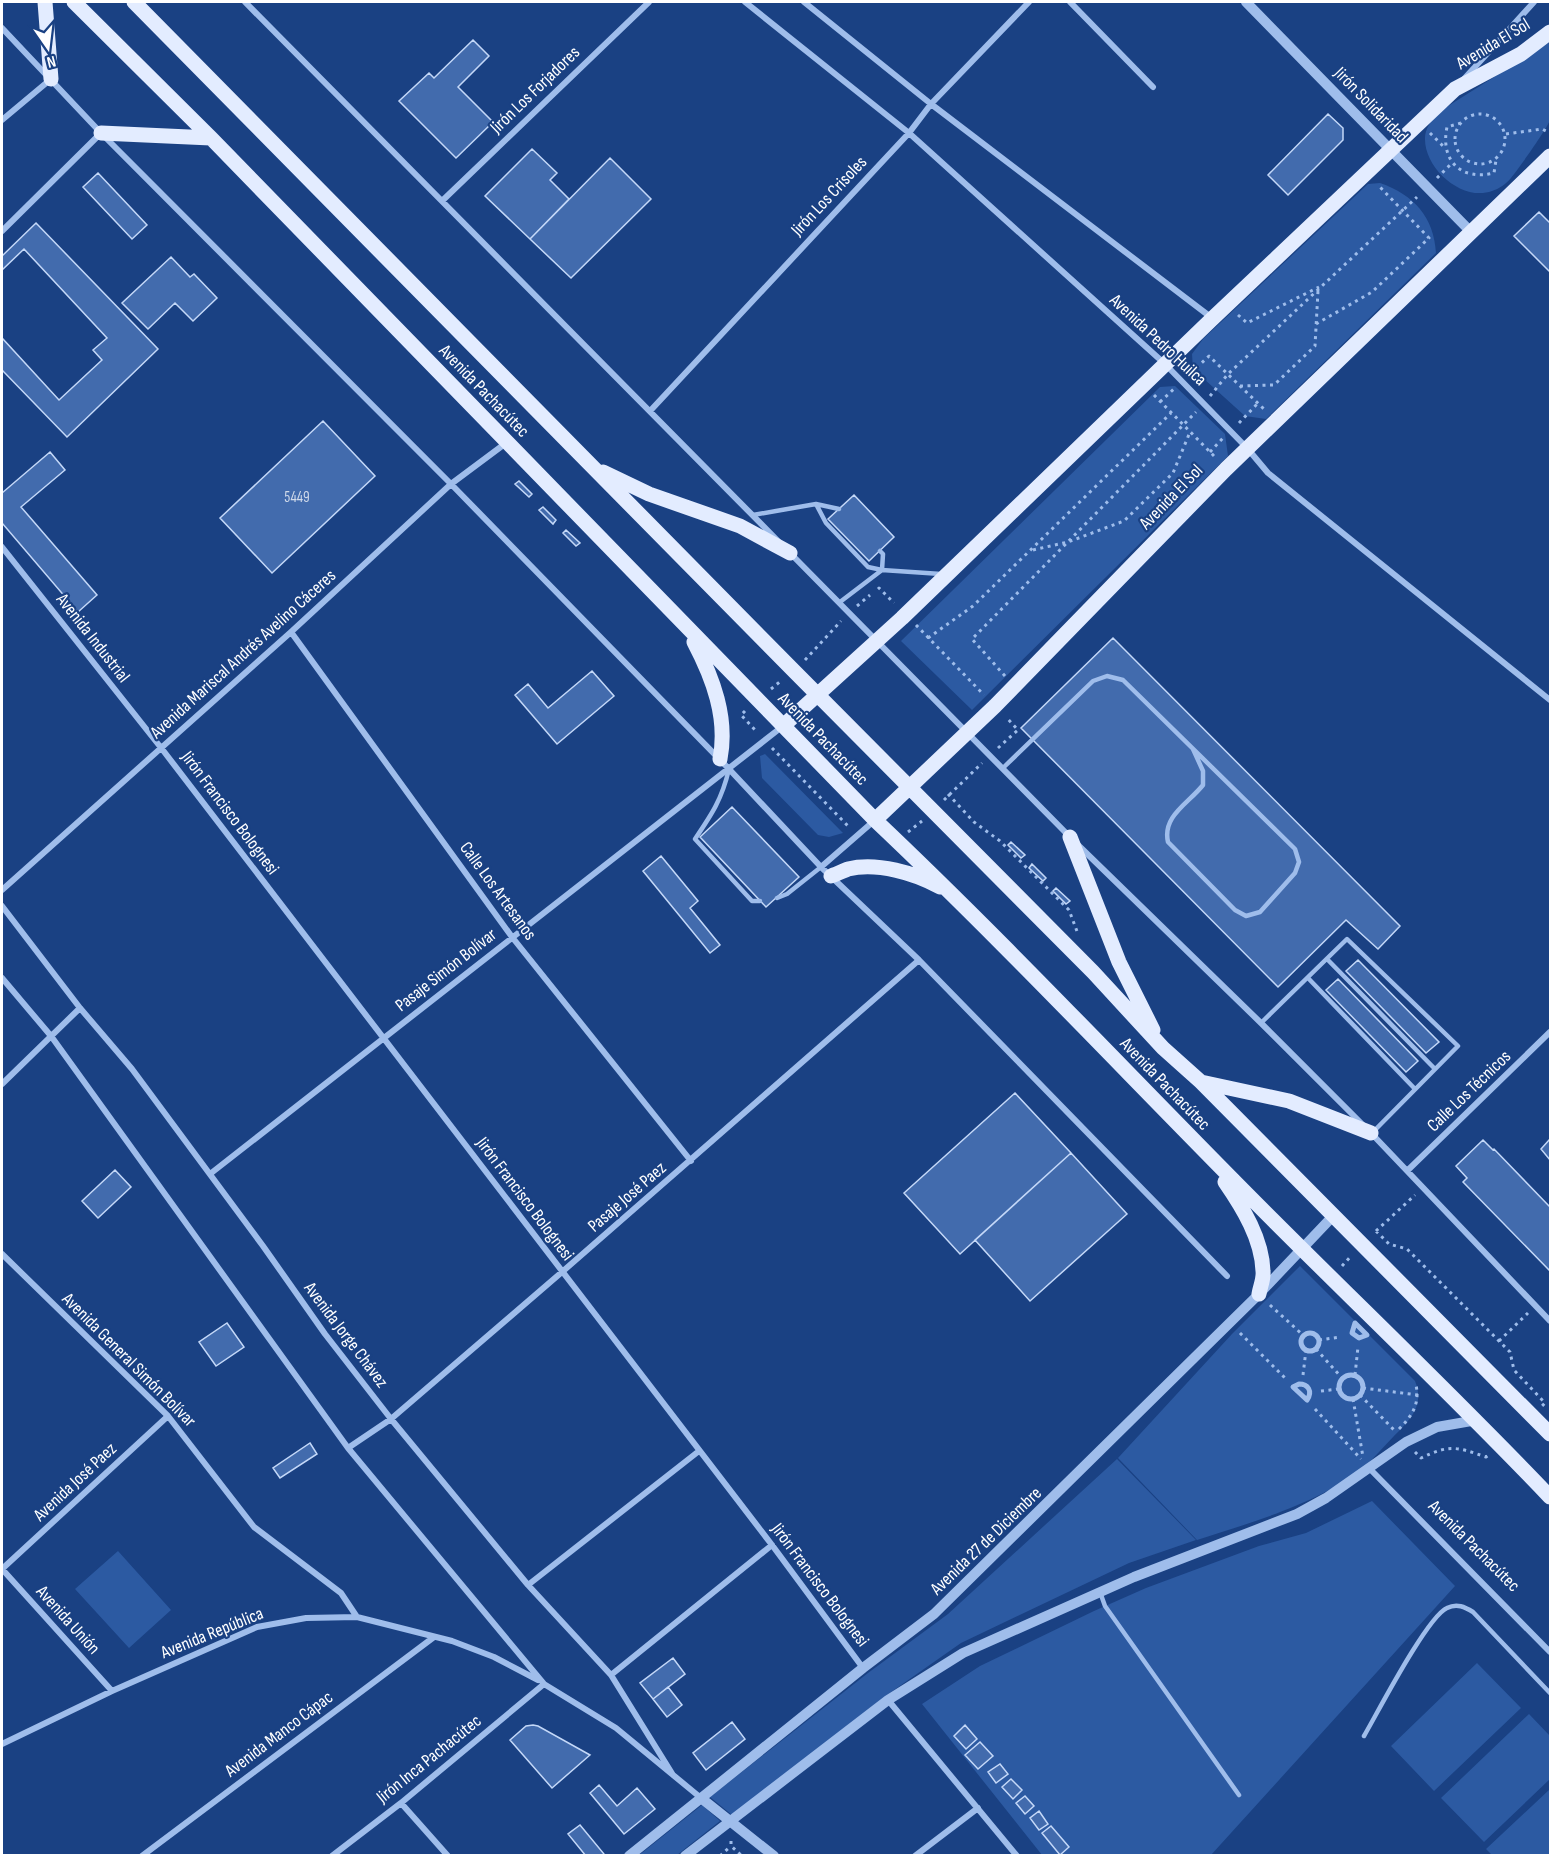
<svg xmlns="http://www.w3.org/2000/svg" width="1552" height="1857" font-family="'Sofia Sans Condensed',sans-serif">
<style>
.green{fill:#2c5aa2}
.building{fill:#426bad;stroke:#c4d8f8;stroke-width:1.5}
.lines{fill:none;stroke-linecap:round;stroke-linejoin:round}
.path{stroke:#9fbdeb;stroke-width:3;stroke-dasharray:3 4.5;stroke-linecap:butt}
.service{stroke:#9fbdeb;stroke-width:4.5}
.pedestrian{stroke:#9fbdeb;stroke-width:5}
.minor{stroke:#9fbdeb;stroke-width:6}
.tertiary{stroke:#9fbdeb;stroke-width:10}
.primary{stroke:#e3ecff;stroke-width:15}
.labels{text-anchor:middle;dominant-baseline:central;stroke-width:4.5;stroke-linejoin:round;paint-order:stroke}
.number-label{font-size:15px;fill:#d0daea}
.street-label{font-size:18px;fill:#fff;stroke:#1a4183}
</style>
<rect width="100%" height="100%" fill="#1a4183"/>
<path class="green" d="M1550,42C1550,56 1552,111 1550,120C1545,132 1519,168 1511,178C1506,184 1499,189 1492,191C1462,202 1424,168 1425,138C1425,129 1431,121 1437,113Z
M1380,183C1414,195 1434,217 1436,253L1266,419L1245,416L1193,369L1192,354L1203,339L1368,184Z
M1175,386L1225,434L1228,456L972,710L901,641L1160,387Z
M765,754L843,833L829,837L818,835L762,778L760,756Z
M1300,1266L1415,1381C1425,1405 1410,1420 1394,1436C1384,1446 1375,1457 1365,1466C1323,1502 1250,1523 1197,1540L1118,1458L1232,1334Z
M1117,1459L1196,1540L1129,1563L961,1643L884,1697L732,1815L710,1797L868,1673L948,1614Z
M1372,1501L1455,1586L1211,1855H1042L922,1704L980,1666L1094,1611L1146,1588L1259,1546L1306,1533Z
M118,1551L171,1610L129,1648L75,1589Z
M1477,1663L1521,1708L1434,1791L1391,1746Z
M1529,1714L1550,1736V1779L1484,1842L1441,1798Z
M1550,1789V1855H1492L1486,1849Z
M702,1805L720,1821L677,1855L638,1856Z"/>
<path class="building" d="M473,40L489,56L458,87L493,122L456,158L399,101L429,73L434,78Z
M1328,114L1343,128V140L1288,195L1268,175Z
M532,149L557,173L550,180L569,199L530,239L485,196Z
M610,158L651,199L571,278L530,239Z
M98,173L147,225L132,239L83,187Z
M1539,212L1550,223V272L1514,236Z
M36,223L158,349L67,437L2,370V338L59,400L102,360L93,350L107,338L24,249L2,270V256Z
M171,257L190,277L194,274L217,298L193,321L175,303L148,329L122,303Z
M323,421L375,476L272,573L220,518Z
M50,452L65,470L21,507L97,595L78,612L2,523V493Z
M519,481L532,494L529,497L515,484Z
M854,495L894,537L869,561L828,519Z
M543,507L556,520L553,524L539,510Z
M566,530L580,543L576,546L563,533Z
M1113,638L1400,926L1378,949L1346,920L1278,987L1021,728Z
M592,671L614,696L557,744L515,695L528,684L548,708Z
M732,807L799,877L766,907L700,837Z
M1011,842L1025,855L1021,858L1008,845Z
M661,856L698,901L690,908L720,945L710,953L643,871Z
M1032,864L1046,878L1043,881L1029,868Z
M1056,888L1070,901L1066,904L1053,891Z
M1358,960L1439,1042L1426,1053L1346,971Z
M1338,979L1418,1061L1406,1072L1326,990Z
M1015,1093L1071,1153L960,1254L904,1193Z
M1550,1139V1160L1541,1149Z
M1483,1140L1493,1150L1494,1149L1550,1207V1271L1463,1182L1467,1178L1456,1166Z
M1071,1153L1127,1214L1030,1301L975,1240Z
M115,1170L131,1187L98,1218L82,1201Z
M227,1323L244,1347L216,1366L199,1342Z
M310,1443L317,1454L280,1478L273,1468Z
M673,1658L685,1674L653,1699L640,1683Z
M668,1687L682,1705L667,1717L653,1699Z
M732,1722L745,1739L706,1770L693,1753Z
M533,1725L538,1726L590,1755L552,1788L510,1740L526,1726Z
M965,1725L977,1739L966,1749L954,1736Z
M980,1742L993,1756L978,1769L965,1755Z
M1000,1764L1008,1774L996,1783L988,1772Z
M1011,1779L1022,1790L1013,1799L1002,1787Z
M599,1785L617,1806L637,1788L655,1809L624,1834L590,1793Z
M1025,1796L1034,1806L1025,1814L1016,1803Z
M1039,1811L1048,1824L1039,1830L1030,1818Z
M580,1825L604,1854L603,1856H586L568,1834Z
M1051,1826L1069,1847L1060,1855L1042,1833Z"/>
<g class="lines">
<path class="path" d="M1455 139a25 25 0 1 1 50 0a25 25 0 1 1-50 0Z
M1461,123L1447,127C1440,161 1461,181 1494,173L1496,160
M1430,133L1444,147
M1506,134L1542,129L1550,133
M1437,178L1452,163
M1238,315L1247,323L1319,287
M1316,324L1372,292L1429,238L1378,185
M1191,373L1209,356L1266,411
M1240,386L1274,385L1315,346L1318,291
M1154,395L1215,457
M1210,396L1228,374L1417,197
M1160,402L1175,388
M1239,423L1258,403
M1210,452L1223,438
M1033,550L1068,542L1124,521L1173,473L1190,432
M878,589L879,588L894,603
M857,606L870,595
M916,625L984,695
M928,638L973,606L1171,413
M805,660L841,621
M1005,676L972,639L1196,412
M771,689L782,680
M745,711L741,715L757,732
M772,748L849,827
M998,748L1018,730L1006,717
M948,794L974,822L1000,841L1069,910L1078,934
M944,800L982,763
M908,832L922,821
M1376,1231L1389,1244L1407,1249L1510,1352L1514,1370L1545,1403L1542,1406
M1376,1231L1415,1195
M1342,1266L1352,1255
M1270,1305L1304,1336
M1240,1333L1286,1379
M1319,1340L1341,1337
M1499,1341L1528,1313
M1316,1349L1342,1378
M1303,1375L1306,1350
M1355,1375L1358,1347
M1363,1388L1418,1395
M1321,1391L1339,1389
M1360,1395L1396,1432
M1353,1399L1363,1457
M1315,1409L1361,1459
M1399,1429C1412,1416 1420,1404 1416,1385
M1415,1452L1421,1458C1450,1444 1457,1447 1486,1457L1489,1455
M731,1841V1846L742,1856
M720,1856L731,1846"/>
<path class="service" d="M816,504L826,523L868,567L882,570L941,574
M753,515L816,504L839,509
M840,602L882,570L883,554L880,551
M1003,768L1093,681L1107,676L1123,680L1295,849L1299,862L1295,873L1260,912L1246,916L1235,910L1168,842C1162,816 1189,803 1203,785V771L1193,749
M729,769C722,799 712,814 695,839L752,901H760
M777,898L787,894L821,867
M1327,959L1435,1069
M1308,978L1415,1089
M1261,1023L1347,939L1458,1046L1373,1132
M1100,1592L1105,1606L1239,1795
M1364,1736C1378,1712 1427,1617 1447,1608C1457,1603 1465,1607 1473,1612L1550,1693"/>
<path class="pedestrian" d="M1355,1323L1367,1335L1359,1338L1352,1333Z
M1301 1342a9 9 0 1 1 18 0a9 9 0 1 1-18 0Z
M1339 1387a12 12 0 1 1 24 0a12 12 0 1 1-24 0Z
M1299,1384C1308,1384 1313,1391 1307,1400L1293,1387Z"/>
<path class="minor" d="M245,2L778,541
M745,2L909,133L1165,364L1247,448L1268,473L1550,700
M804,2L931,104L1212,318
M1070,2L1153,87
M2,28L101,133L451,484L729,769L821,867L919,960L1227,1276
M1464,79L1534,2
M2,120L51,79
M442,201L649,2
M2,231L100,134
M651,410L909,133L931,104L1029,2
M2,547L162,749L772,1545L863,1668
M791,554L1071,838
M291,632L512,937L691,1161
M1078,845L1261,1023L1364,1126
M821,867L875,820
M2,890L291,632L451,484L506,443
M2,906L80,1008L132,1069L263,1246L325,1334L391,1419L528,1585L611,1675L673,1775
M2,978L51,1036L348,1448L544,1684L616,1728L701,1798
M2,1084L80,1008
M1371,1133L1550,1321
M1408,1170L1550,1032
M210,1174L783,726
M2,1254L168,1416L254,1527L341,1593L357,1617
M348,1448L391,1419L562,1272L919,960
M1370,1469L1550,1652
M528,1585L699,1451
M611,1675L772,1545
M112,1691L2,1569L168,1416
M888,1700L1017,1856
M2,1744L112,1691L257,1627L306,1618L357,1617L452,1641L494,1657L538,1680
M401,1803L448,1856
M142,1856L434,1637
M332,1856L401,1803L544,1684
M915,1856L978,1808"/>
<path class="tertiary" d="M1246,2L1471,232
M701,1798L774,1856
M629,1856L863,1668L934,1614L1259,1294L1334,1215
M685,1856L888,1700L963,1653L1134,1577L1297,1514L1326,1498L1406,1442L1437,1427L1477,1420"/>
<path class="primary" d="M45,2L51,79
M74,2L211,138L875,820C1003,941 1124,1070 1248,1195C1348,1296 1452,1394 1550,1497
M134,2L794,671L1093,972L1163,1048L1201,1082L1550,1434
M101,133L211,138
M603,472L649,494L740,526L790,553
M694,642C713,678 728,718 720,759
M783,726L902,618L1212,319L1455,89L1521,54L1550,32
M875,820L995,706L1226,469L1550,156
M1070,837L1119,962L1153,1030
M831,876C837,874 843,871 848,869C877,862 915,873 940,887
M1201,1082L1289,1101L1371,1133
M1225,1182C1243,1208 1262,1239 1263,1271C1264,1279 1260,1287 1259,1294"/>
</g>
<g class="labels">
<g class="number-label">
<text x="297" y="497">5449</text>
</g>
<g class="street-label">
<text transform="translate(1493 44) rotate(-31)">Avenida El Sol</text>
<text transform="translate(535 90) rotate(-44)">Jirón Los Forjadores</text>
<text transform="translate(1371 105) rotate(46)">Jirón Solidaridad</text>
<text transform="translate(829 196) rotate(-47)">Jirón Los Crisoles</text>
<text transform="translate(1158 340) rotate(43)">Avenida Pedro Huilca</text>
<text transform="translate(484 391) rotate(46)">Avenida Pachacútec</text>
<text transform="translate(1171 497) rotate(-46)">Avenida El Sol</text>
<text transform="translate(93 638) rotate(52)">Avenida Industrial</text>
<text transform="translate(243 654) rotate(-42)">Avenida Mariscal Andrés Avelino Cáceres</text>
<text transform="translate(823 739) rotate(46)">Avenida Pachacútec</text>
<text transform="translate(230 813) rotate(53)">Jirón Francisco Bolognesi</text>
<text transform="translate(498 891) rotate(54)">Calle Los Artesanos</text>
<text transform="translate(446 970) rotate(-38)">Pasaje Simón Bolívar</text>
<text transform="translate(1165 1084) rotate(46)">Avenida Pachacútec</text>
<text transform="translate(1469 1091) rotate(-44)">Calle Los Técnicos</text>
<text transform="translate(627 1197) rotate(-41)">Pasaje José Paez</text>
<text transform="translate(525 1199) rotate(53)">Jirón Francisco Bolognesi</text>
<text transform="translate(346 1335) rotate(53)">Avenida Jorge Chávez</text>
<text transform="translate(129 1360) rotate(45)">Avenida General Simón Bolívar</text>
<text transform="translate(75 1482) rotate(-43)">Avenida José Paez</text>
<text transform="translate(986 1541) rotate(-44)">Avenida 27 de Diciembre</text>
<text transform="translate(1474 1546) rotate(45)">Avenida Pachacútec</text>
<text transform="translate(820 1585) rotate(53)">Jirón Francisco Bolognesi</text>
<text transform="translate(68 1620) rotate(48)">Avenida Unión</text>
<text transform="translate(212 1633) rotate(-22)">Avenida República</text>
<text transform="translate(279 1734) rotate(-37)">Avenida Manco Cápac</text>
<text transform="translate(429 1759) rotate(-39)">Jirón Inca Pachacútec</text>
</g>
</g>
<rect width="1552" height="1857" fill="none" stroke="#ffffff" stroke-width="6"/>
<g transform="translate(48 48) rotate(166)" stroke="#1a4183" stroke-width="4.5" paint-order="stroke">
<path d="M0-4.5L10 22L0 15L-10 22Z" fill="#ffffff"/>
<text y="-9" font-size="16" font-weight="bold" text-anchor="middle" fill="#ffffff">N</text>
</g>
</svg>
